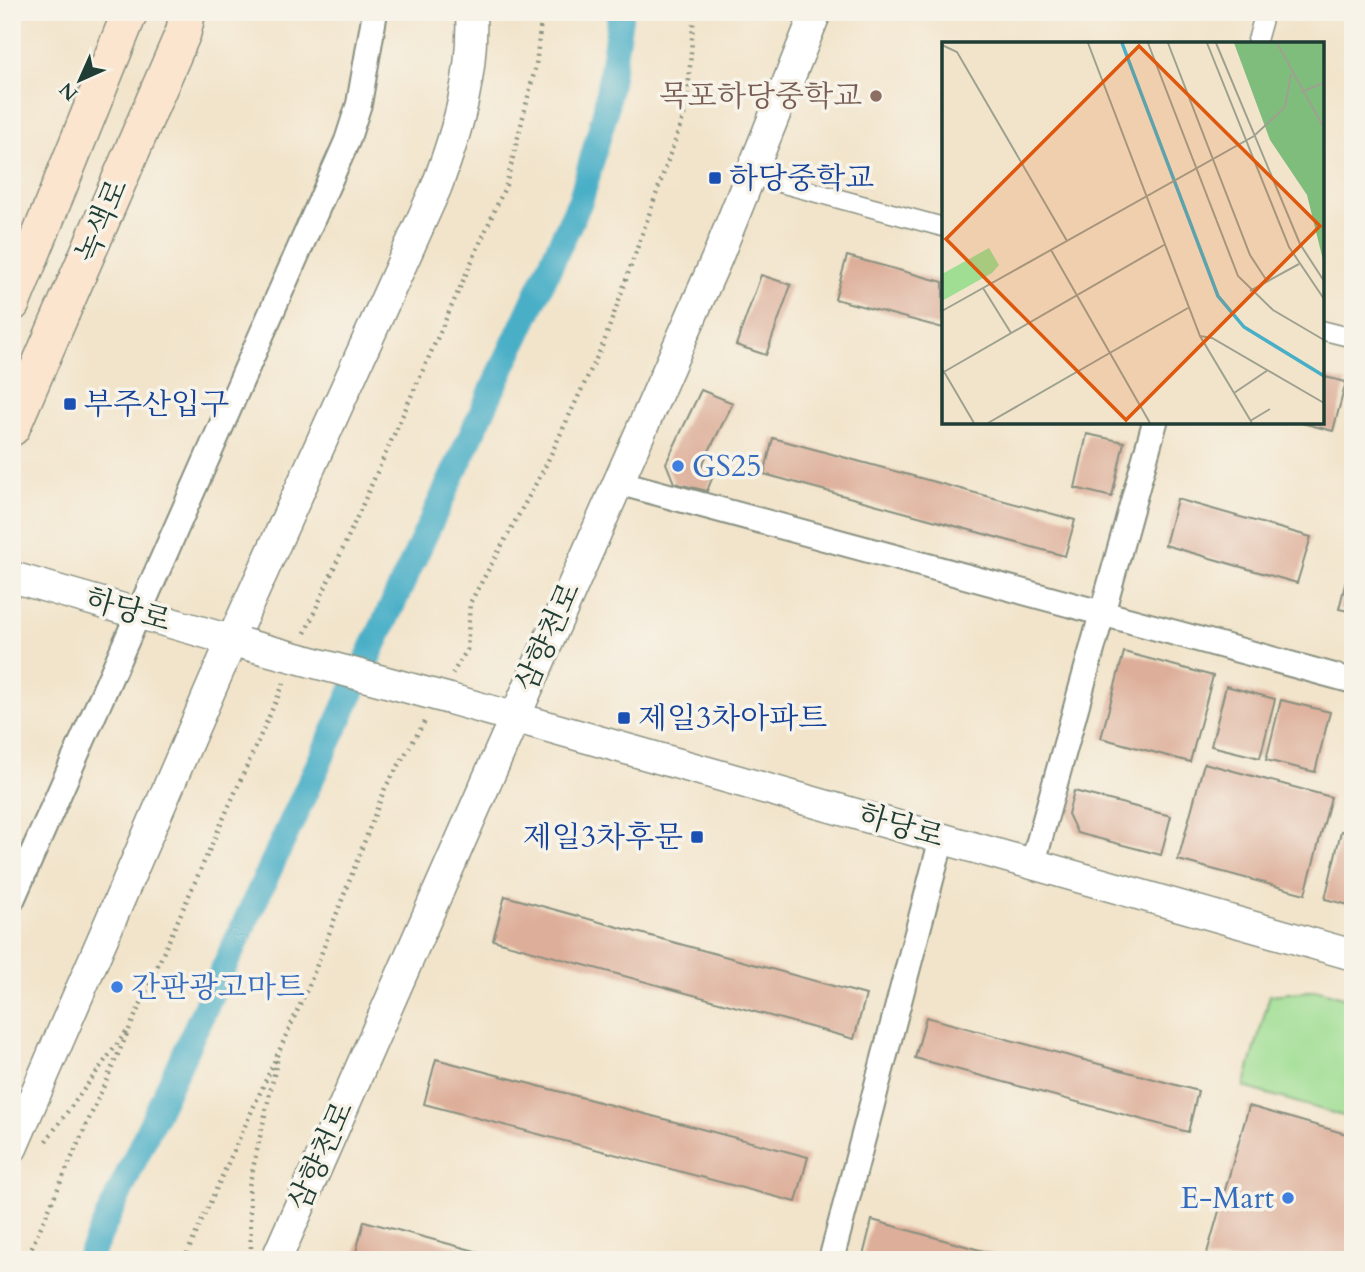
<svg xmlns="http://www.w3.org/2000/svg" width="1365" height="1272" font-family="Cardo,'Noto Serif KR',serif">
<style>
.green{fill:#9fde93;stroke:#5f8e64;stroke-width:2}
.lines{fill:none;stroke-linecap:round;stroke-linejoin:round}
.canal{stroke:#48afc7;stroke-width:26}
.building{fill:#ddae99}
.pedestrian-casing{stroke:#889080;stroke-width:21}
.minor-casing{stroke:#889080;stroke-width:28}
.tertiary-casing{stroke:#889080;stroke-width:33}
.secondary-casing{stroke:#889080;stroke-width:38}
.path{stroke:#889080;stroke-width:4.5;stroke-dasharray:2 5;stroke-linecap:butt}
.pedestrian{stroke:#fff;stroke-width:18}
.minor{stroke:#fff;stroke-width:24}
.tertiary{stroke:#fff;stroke-width:30}
.secondary{stroke:#fbe5cf;stroke-width:35}
.tertiary-bridge-casing{stroke:#889080;stroke-width:33;stroke-linecap:butt}
.tertiary-bridge{stroke:#fff;stroke-width:30}
.education-dot{fill:#8d6e63;stroke:#f7f3e8;stroke-width:2.5}
.transit-dot{fill:#1a4fb4;stroke:#f7f3e8;stroke-width:2.5}
.shop-dot{fill:#3f7fe0;stroke:#f7f3e8;stroke-width:2.5}
.labels{text-anchor:middle;dominant-baseline:central;stroke-width:7;stroke-linejoin:round;paint-order:stroke}
.education-label{font-size:30px;fill:#785e54;stroke:#f7f3e8;text-anchor:end}
.transit-label{font-size:30px;fill:#164399;stroke:#f7f3e8;text-anchor:start}
.street-label{font-size:30px;fill:#1f3d34;stroke:#f7f3e8}
.shop-label{font-size:30px;fill:#366cbe;stroke:#f7f3e8;text-anchor:start}
.inset-river{fill:none;stroke:#48afc7;stroke-width:3.5}
.inset-road{fill:none;stroke:#9ea18f;stroke-width:2}
.view{fill:#de580e;fill-opacity:0.15;stroke:#de580e;stroke-width:3.5}
.inset-edge{fill:none;stroke:#1f3d34;stroke-width:3.5}
</style>
<rect width="100%" height="100%" fill="#f7f3e8"/>
<filter id="ink" filterUnits="userSpaceOnUse"><feTurbulence type="fractalNoise" baseFrequency=".0143" numOctaves="2"/><feDisplacementMap in="SourceGraphic" scale="14" xChannelSelector="R" yChannelSelector="G"/><feConvolveMatrix kernelMatrix="1 2 1 2 8 2 1 2 1" color-interpolation-filters="sRGB"/></filter>
<filter id="wash" filterUnits="userSpaceOnUse"><feTurbulence type="fractalNoise" baseFrequency=".00686" numOctaves="4" result="noise"/><feDisplacementMap in="SourceGraphic" scale="28" xChannelSelector="R" yChannelSelector="G"/><feGaussianBlur stdDeviation="1.57" result="paint"/><feColorMatrix in="noise" values="0 0 0 0 0 0 0 0 0 0 0 0 0 0 0 0 0 1.4 0 .05"/><feComposite in="paint" operator="in"/></filter>
<g filter="url(#wash)">
<rect width="100%" height="100%" fill="#f2e4cb"/>
<path class="green" d="M1319,990L1353,1000V1119L1244,1087L1270,995Z"/>
<g class="lines">
<path class="canal" d="M88,1260L581,199L605,113L621,12"/>
</g>
<g id="blocks">
<path class="building" d="M847,256L943,282V328L835,299Z
M761,275L791,285L766,355L736,345Z
M1321,376L1346,382L1333,431L1302,423L1321,422Z
M701,390L733,403L702,465L715,471L707,491L674,483L666,463Z
M1087,434L1124,442L1112,497L1075,488Z
M773,438L1075,520L1065,556L764,474Z
M1177,499L1311,537L1297,583L1165,545Z
M1350,564L1353,565V612L1339,609Z
M1124,652L1213,676L1190,762L1101,738Z
M1226,686L1275,699L1260,758L1211,746Z
M1281,700L1330,712L1315,772L1266,760Z
M1204,763L1331,797L1305,894L1178,860Z
M1074,791L1171,816L1161,855L1077,833L1068,814Z
M1341,831L1353,834V906L1325,899Z
M505,896L866,995L854,1039L493,940Z
M926,1017L1198,1091L1188,1132L915,1058Z
M436,1059L808,1157L796,1202L424,1104Z
M1249,1106L1353,1136V1260H1205Z
M872,1220L1012,1259V1260H862Z
M364,1221L505,1259V1260H354Z"/>
</g>
</g>
<g filter="url(#ink)">
<use href="#blocks" fill-opacity="0" stroke="#889080" stroke-width="2"/>
<g class="lines">
<g class="pedestrian-casing">
<path id="pedestrian" d="M1256,44L1265,12
M751,175L943,227
M1321,330L1353,338"/>
</g>
<g class="minor-casing">
<path id="minor" d="M617,482L1353,681
M1033,863L1155,422
M12,900L347,141L359,104L375,12
M831,1260L942,838"/>
</g>
<g class="tertiary-casing">
<path id="tertiary" d="M12,577L244,644
M450,699L1353,955
M12,1148L232,640L436,188C458,130 474,75 471,12
M276,1260L717,258L816,12"/>
</g>
<g class="secondary-casing">
<path id="secondary" d="M12,304L130,12
M12,428L183,33L188,12"/>
</g>
<path class="path" d="M305,633L506,185L536,65L542,12
M452,674L467,650L470,603L544,469L604,342L687,107L694,12
M46,1141L126,1032
M251,1248L249,1186L278,1057
M26,1260L284,683
M184,1260L310,983L385,788L427,718"/>
<use href="#pedestrian" class="pedestrian"/>
<use href="#minor" class="minor"/>
<use href="#tertiary" class="tertiary"/>
<use href="#secondary" class="secondary"/>
<g class="tertiary-bridge-casing">
<path id="tertiary-bridge" d="M244,644L450,699"/>
</g>
<use href="#tertiary-bridge" class="tertiary-bridge"/>
</g>
</g>
<circle class="education-dot" cx="876" cy="96" r="7"/>
<g class="transit-dot">
<rect x="708" y="171" width="14" height="14" rx="3.5"/>
<rect x="63" y="397" width="14" height="14" rx="3.5"/>
<rect x="617" y="711" width="14" height="14" rx="3.5"/>
<rect x="690" y="830" width="14" height="14" rx="3.5"/>
</g>
<g class="shop-dot">
<circle cx="678" cy="466" r="7"/>
<circle cx="117" cy="987" r="7"/>
<circle cx="1288" cy="1198" r="7"/>
</g>
<g class="labels">
<g class="education-label">
<text x="862" y="96">목포하당중학교</text>
</g>
<g class="transit-label">
<text x="729" y="178">하당중학교</text>
<text x="84" y="404">부주산입구</text>
<text x="638" y="718">제일3차아파트</text>
<text x="683" y="837" text-anchor="end">제일3차후문</text>
</g>
<g class="street-label">
<text transform="translate(102 221) rotate(-67)">녹색로</text>
<text transform="translate(128 610) rotate(16)">하당로</text>
<text transform="translate(548 637) rotate(-66)">삼향천로</text>
<text transform="translate(901 826) rotate(16)">하당로</text>
<text transform="translate(321 1156) rotate(-66)">삼향천로</text>
</g>
<g class="shop-label">
<text x="692" y="466">GS25</text>
<text x="131" y="987">간판광고마트</text>
<text x="1274" y="1198" text-anchor="end">E-Mart</text>
</g>
</g>
<g transform="translate(942 42)">
<rect width="382" height="382" fill="#f2e4cb"/>
<path d="M47,206L57,223L50,231L0,259V232Z" fill="#9fde93"/>
<path d="M292,1H381V218L365,153L328,98Z" fill="#7fbd7d"/>
<path class="inset-river" d="M180,1L276,254L302,285L382,334"/>
<path class="inset-road" d="M146,1L258,294L310,381M206,1L296,234L331,268L382,298M226,1L308,213L325,239M265,1L347,205L382,257M274,1L358,202L382,239M335,1L382,86M0,3L15,10L125,199M359,50L382,41M109,208L208,381M41,246L69,291M308,249L357,222M0,269L312,94L343,65L349,32M258,294L270,296L382,361M1,328L32,381M0,331L222,203M292,351L326,328M308,379L328,367M46,381L246,266"/>
<path class="view" d="M197,4L378,184L184,378L4,197Z"/>
<rect width="382" height="382" class="inset-edge"/>
</g>
<rect width="1365" height="1272" fill="none" stroke="#f7f3e8" stroke-width="42"/>
<g transform="translate(80 80) rotate(225)" stroke="#f7f3e8" stroke-width="5" paint-order="stroke">
<path d="M0-5L12 26L0 18L-12 26Z" fill="#1f3d34"/>
<text y="-10" font-size="19" font-weight="bold" text-anchor="middle" fill="#1f3d34">N</text>
</g>
</svg>
